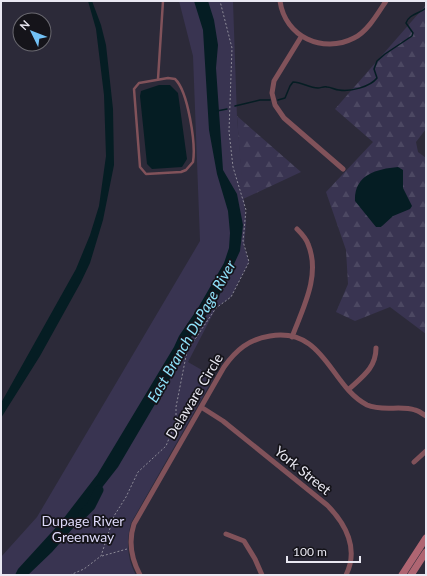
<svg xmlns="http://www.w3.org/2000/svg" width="427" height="576" font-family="Lato,sans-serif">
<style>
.green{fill:#393451}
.forest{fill:url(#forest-firs)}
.water{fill:#051d23}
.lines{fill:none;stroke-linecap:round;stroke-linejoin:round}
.stream{stroke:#051d23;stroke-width:1.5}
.river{stroke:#051d23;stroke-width:9}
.path{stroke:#8d8b98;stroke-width:1;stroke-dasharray:2 2;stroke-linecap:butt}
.lane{stroke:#81525a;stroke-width:2.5}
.street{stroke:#81525a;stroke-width:5}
.secondary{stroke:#af6572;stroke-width:7}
.labels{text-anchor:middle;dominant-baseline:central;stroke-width:3.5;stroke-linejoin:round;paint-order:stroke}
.street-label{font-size:14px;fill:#e9e8f2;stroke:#15141a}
.park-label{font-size:14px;fill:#ddd9f9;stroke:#15141a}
.water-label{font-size:15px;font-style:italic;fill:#8fe4fc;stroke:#15141a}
</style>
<defs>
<pattern id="forest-firs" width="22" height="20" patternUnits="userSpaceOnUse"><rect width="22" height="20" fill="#393451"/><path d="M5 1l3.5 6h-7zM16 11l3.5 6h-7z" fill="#4c4862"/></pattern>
</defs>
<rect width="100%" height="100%" fill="#2c2a39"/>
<path class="green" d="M179,1H233L237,117L246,223L244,246L249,262L231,297L216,308L188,362L214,377L131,523C126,541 127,559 136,575H1V557L37,517L200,241L193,56Z"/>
<path class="forest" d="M426,5V129L416,142L418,152L426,158V334L390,307L355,321L336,312L348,284L346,250L326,192L373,142L335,109Z
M237,116L301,172L243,199Z"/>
<path class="water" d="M88,1H92L101,25L106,45L113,109L114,165L103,220L90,263L81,282L40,356L1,418V403L76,269L90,235L99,206L106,156L104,95L96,29Z
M194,1H208L214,20L218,45L216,68L223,170L237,194L243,225L240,251L229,275L225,277L226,282L218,298L191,337L178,365L118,467L93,499L91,506L82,518L52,552L28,575H15L18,569L60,523L97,475L174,347L179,336L198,308L224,263L229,248L230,233L228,211L217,174L209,130L203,30Z
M159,85H170L178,93L187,159L182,167L152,169L147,164L140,96L141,91Z
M398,167L403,170V188L412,206L410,209L393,216L381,227H376L355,201C354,175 376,169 398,167Z"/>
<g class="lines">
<path class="stream" d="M278,100L285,98L290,86L293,82C302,82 309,88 318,88C321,88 324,86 327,87C331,87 335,90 339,90C350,92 370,87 377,78L374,69L377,61L385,54L412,36L413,33L406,23C409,14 419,14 426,8
M235,106L260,100H270
M217,111L227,109"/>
<path class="river" d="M83,514L91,506L99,490"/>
<path class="path" d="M102,556L127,549
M70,575L84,569L101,556L114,516L126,497L138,472L166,446L176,421V407L187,351L216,308L231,297L249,262L243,241L246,210L233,167L229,131L232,48L220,1"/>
<path class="lane" d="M168,78L175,79C188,91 196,144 193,162L186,170L181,172L146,174L140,167L134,89L139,83Z
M158,79L163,1"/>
<path class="street" d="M280,1C285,37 323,54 354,38C368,31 378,13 386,1
M301,37L274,81L272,93L275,105L284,118L343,169
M292,337C303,308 321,275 308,244C306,238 301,233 297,229
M349,389C362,377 376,368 376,348
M201,407L223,421L327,505C346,524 359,549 346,575
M414,462L426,451
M226,534L244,541L255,559L262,575
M140,575C131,558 128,542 134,524L224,367C236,350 249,339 270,336C325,327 330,386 367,405C383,412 400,405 415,410C419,411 423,414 426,416"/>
<path class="secondary" d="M402,575L426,538
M411,575L426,552"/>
</g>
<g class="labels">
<g class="street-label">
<text transform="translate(194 396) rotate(-59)">Delaware Circle</text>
<text transform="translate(303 470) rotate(39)">York Street</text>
</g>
<g class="park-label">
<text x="83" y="520">Dupage River<tspan x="83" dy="16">Greenway</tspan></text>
</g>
<g class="water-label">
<text transform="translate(191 331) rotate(-60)">East Branch DuPage River</text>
</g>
</g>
<rect width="427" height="576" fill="none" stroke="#e9e8f2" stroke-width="4"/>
<g transform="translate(32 32) rotate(313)"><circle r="19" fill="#15141a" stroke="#6a6970"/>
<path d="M0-3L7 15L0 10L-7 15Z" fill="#72c1f5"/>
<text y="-6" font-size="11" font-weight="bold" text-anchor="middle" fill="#e9e8f2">N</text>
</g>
<path d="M287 556v6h73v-6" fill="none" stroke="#e9e8f2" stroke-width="2"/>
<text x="293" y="556" font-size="12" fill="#e9e8f2" stroke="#15141a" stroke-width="3" paint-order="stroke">100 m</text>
</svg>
